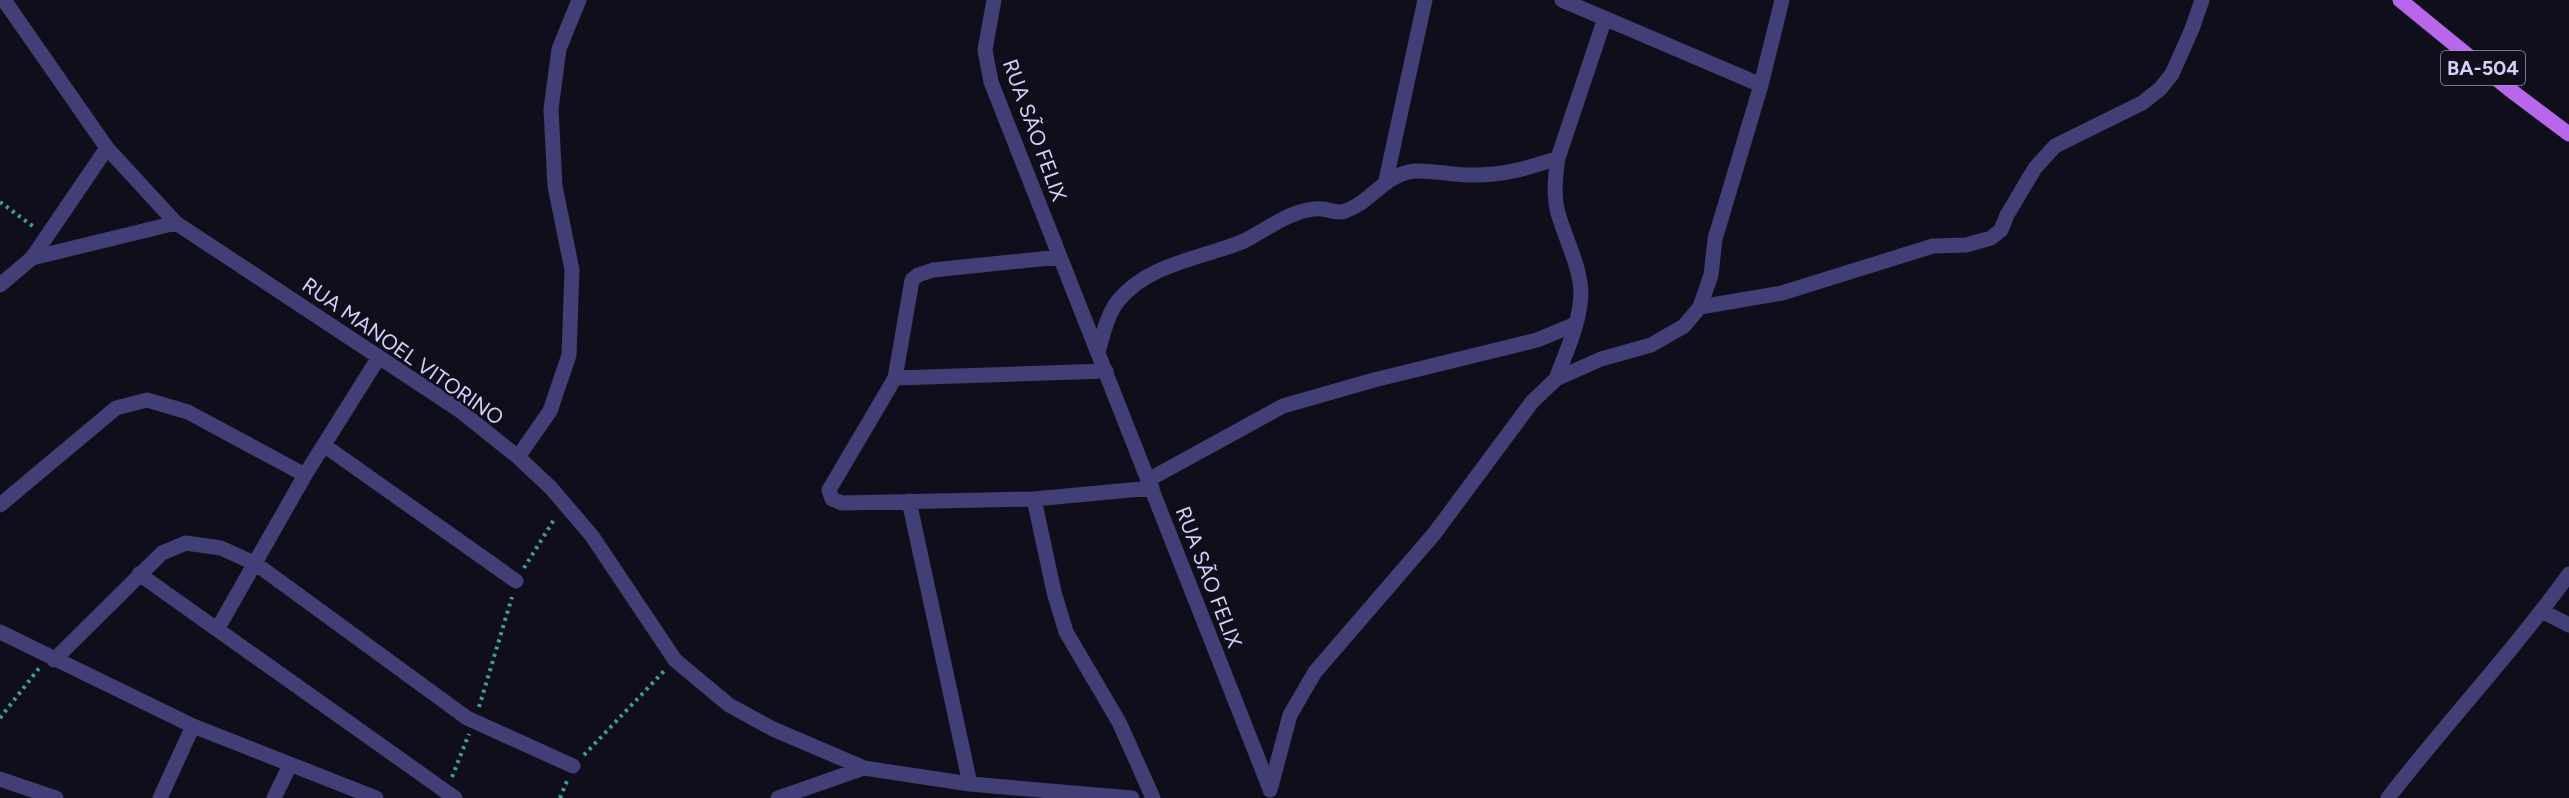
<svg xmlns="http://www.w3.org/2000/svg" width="2569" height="798" font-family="Figtree,sans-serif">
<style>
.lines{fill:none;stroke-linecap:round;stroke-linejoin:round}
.path{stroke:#3da09a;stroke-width:4;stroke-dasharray:3 4.5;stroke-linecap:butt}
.minor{stroke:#413f75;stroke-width:15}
.primary{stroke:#b866ea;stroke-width:15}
.labels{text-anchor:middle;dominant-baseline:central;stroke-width:5;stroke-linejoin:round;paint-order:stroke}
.shield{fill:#110e1c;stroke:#9a96b7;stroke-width:1.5}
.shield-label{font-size:20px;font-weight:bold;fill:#d4d0f9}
.street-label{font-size:21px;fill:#d4d0f9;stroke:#110e1c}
</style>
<rect width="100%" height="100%" fill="#110e1c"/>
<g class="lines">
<path class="path" d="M0,202L34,227
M524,568L555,518
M479,707L512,597
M0,718L40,667
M584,755L664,671
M452,777L469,734
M560,798L567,781"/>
<path class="minor" d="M4,0L107,148L176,223L459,410L518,457L551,488L592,536L675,660L729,705L773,729L864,768L970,784L1132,798
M994,0L985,50L991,82L1270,789
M1562,0L1761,85
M1386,180L1425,0
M1060,257L933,270L918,275L912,280L895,378L829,490L832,499L842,503L1034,499L1152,488
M32,258L176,223
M0,285L32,258L107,148
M1700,307L1782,293L1933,246L1966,245L1991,238L2001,230L2007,215L2035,168L2055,146L2142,103L2160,89L2172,74L2192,29L2202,0
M1098,352C1103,335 1107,315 1118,301C1149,263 1201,259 1244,241C1263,232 1279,218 1300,212C1306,210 1316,208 1323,209C1330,210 1338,214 1345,211C1372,202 1384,174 1415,171C1433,170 1451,175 1469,175C1501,176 1529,168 1558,158
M895,378L1106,371
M1556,379C1566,352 1580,323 1581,294C1581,268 1565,238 1558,213C1553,195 1555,176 1558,158L1605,18
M325,446L516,581
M518,457L550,411L569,355L572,270L555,186L551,109L559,49L579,0
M1148,480L1283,406L1374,380L1537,340L1576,324
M1034,499L1054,592L1066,632L1119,722L1153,798
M909,501L970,784
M0,505L116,408L147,400L188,412L305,475
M139,574L455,798
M2542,611L2569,625
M218,628L305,475L379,357
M0,632L193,726L376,798
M54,660L162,553L186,543L221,548L256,564L467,718L573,766
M0,779L56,798
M1270,790L1290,715L1315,672L1434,534L1532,402L1556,379L1601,359L1651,345L1684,326L1700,307L1711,275L1715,239L1761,85L1782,0
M160,798L193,726
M274,798L290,765
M778,798L864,768
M2388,798C2447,722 2513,652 2569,574"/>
<path class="primary" d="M2400,0L2509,89L2569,134"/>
</g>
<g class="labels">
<rect class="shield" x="2441" y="51" width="84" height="34" rx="4.5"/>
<g class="shield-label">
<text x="2483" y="68">BA-504</text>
</g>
<g class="street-label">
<text transform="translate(1035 130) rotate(70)">RUA SÃO FELIX</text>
<text transform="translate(403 351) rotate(35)">RUA MANOEL VITORINO</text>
<text transform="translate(1209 577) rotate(69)">RUA SÃO FELIX</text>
</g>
</g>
</svg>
